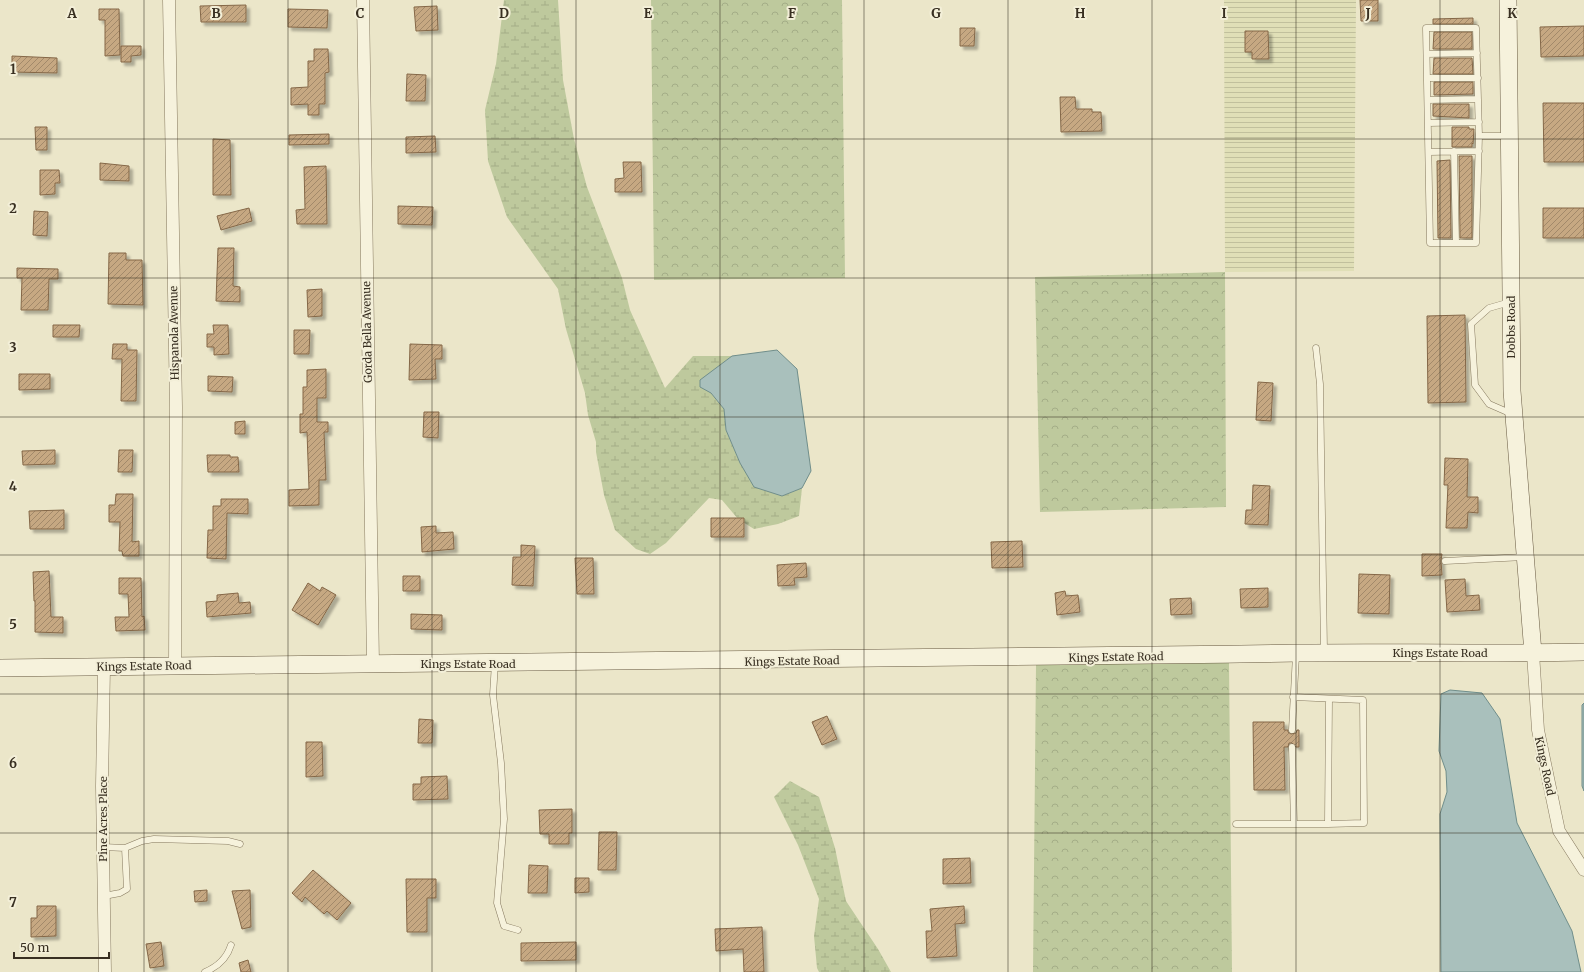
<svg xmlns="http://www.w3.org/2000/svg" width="1584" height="972" font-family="Merriweather,serif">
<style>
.farmland{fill:url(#farmland-rules)}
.forest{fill:url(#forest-crowns)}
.wetland{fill:url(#wetland-marsh)}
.water{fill:#a9c0bc;stroke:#708e8b}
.building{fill:url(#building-hatch);stroke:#846747;filter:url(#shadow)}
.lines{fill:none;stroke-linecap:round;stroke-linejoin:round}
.lane-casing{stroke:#86795f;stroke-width:7}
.street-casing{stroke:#86795f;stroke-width:13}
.secondary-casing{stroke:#685a42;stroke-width:18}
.lane{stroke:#f6f2dc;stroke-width:6}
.street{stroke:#f6f2dc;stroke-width:12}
.secondary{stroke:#f6f2dc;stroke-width:17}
.grid{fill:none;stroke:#382f21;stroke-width:1;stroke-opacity:0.55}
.labels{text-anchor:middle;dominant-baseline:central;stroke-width:4;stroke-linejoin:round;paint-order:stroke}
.street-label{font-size:11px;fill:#382f21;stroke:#f3efd8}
.grid-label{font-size:13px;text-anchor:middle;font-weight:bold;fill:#382f21;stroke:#f3efd8;stroke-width:4;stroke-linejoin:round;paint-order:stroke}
</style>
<defs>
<pattern id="farmland-rules" width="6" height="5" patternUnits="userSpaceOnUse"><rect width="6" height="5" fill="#e0dfb7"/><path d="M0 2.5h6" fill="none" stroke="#c1c09d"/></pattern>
<pattern id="forest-crowns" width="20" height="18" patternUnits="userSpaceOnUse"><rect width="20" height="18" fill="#bec99d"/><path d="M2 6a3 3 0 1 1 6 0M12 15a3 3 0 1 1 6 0" fill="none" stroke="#a4ad87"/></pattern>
<pattern id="wetland-marsh" width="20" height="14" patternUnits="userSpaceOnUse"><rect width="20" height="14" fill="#bec99d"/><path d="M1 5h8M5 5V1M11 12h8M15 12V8" fill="none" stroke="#a4ad87"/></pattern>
<pattern id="building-hatch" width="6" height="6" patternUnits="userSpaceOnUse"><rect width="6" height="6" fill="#c6a882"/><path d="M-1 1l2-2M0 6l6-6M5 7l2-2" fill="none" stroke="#a2896a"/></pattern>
<filter id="shadow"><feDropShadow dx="3.5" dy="3.5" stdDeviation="1" flood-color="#0004"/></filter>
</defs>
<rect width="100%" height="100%" fill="#ebe6c9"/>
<path class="farmland" d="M1224,0H1356L1354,271L1225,272Z"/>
<path class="forest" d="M651,0H842L845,278L654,280Z
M1225,272L1226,507L1040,512L1035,277Z
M1229,662L1232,972H1033L1036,665Z"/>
<path class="wetland" d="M504,0H558L563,80L574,139L587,187L622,278L630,310L665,388L693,356H732L719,366L711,393L724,409L726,430L740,463L782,496L802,488L799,516L778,524L754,529L738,519L722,500L709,498L666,543L650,554L636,549L615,530L604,495L596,452V442L588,415L585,393L566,329L558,289L507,217L488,161L485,110L496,64Z
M790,781L819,797L835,848L846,901L878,949L891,972H819L817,968L814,936L819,899L798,845L774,797Z"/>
<path class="water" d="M777,350L797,369L811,471L802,488L782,496L754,487L740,463L726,430L724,409L711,393L700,387V380L732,356Z
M1450,690L1482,693L1500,719L1517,823L1572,931L1581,972H1441L1440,814L1447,792L1446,771L1439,751L1441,694Z
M1584,703V791L1582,786V705Z"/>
<path class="building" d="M1360,0H1378V21H1361Z
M246,5V22H201L200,6Z
M437,6L438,30L416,31L414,7Z
M99,9H119L120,55L105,56V20H99Z
M288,9L328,10L327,28L288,27Z
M1473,18V24H1433V19Z
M1584,26V56L1541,57L1540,27Z
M960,28H975L974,46H960Z
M1245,31H1268L1269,59H1252V52H1245Z
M1434,32H1472V49H1433Z
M121,46H141V55L131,56V62H121Z
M314,49H328L329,72L325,73V104H319V115H308V104L291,105V88L308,87V61H314Z
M12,56L57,58V73L12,72Z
M1434,58H1472L1473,74H1433Z
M407,74L426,75L425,101H406Z
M1434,82H1473V94L1434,95Z
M1060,97H1075L1076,109H1092V112H1101L1102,131L1061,132Z
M1543,103H1584V162H1544Z
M1433,104H1469V118L1433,116Z
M35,127H47V150H36Z
M1452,127H1469V129H1474L1473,144L1472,143V147H1452Z
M329,134V144L289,145V135Z
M435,136L436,152L406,153V137Z
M213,139L230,140L231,195H213Z
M1459,156H1472V238H1460Z
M1450,160L1451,238H1438L1437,161Z
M623,162H641L642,192H615V179L624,178Z
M100,163L129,166V181L100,180Z
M326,166L327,224H297L296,210L305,209L304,167Z
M40,170H59L60,183H55V194L40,195Z
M398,206L433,207L432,225L398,224Z
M249,208L252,221L221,230L217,216Z
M1543,208H1584V238H1543Z
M34,211L48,212L47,236L33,235Z
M218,248H234L233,286L240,287V302L216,301Z
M109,253H126V260H142L143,305L108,304Z
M17,268L58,269V279H49L48,310H21L22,278H17Z
M322,289V316L308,317L307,290Z
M1465,315L1466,402L1428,403L1427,316Z
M53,325H80L79,337H53Z
M213,325H228L229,354L214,355V347H207V334H214Z
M294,330H310L309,354H294Z
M113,344H127V350H137L136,401H121L122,359H112Z
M410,344L442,345V359H435L436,379L409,380Z
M326,369V398H317V422H328V432H324L326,480H319V505L289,506V490L309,489L307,432L300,433V414H303V387H307V370Z
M19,374H50V389L19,390Z
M208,376L233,377L232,392L208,391Z
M1258,382L1273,383L1271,421L1256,420Z
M424,412H439L438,438L423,437Z
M245,421V434H235V422Z
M55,450V464L23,465L22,451Z
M119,450H133L132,472H118Z
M207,455H230V457H238L239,472H208Z
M1445,458L1468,459L1467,497H1478V513L1468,512L1467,528H1446L1448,485H1444Z
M1253,485L1270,486L1268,525L1245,524L1246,510H1252Z
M116,494H133L132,542L139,541V556H123L122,551H119L120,522H109V505H115Z
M221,499H248V514L227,513L226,559L207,558L208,530H213V506H221Z
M64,510V529H30L29,511Z
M711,518H744V537H711Z
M436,526V533L453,532L454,549L422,552L421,527Z
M1022,541L1023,567L992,568L991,542Z
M521,545L535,546L533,586L512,585L513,557H521Z
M1422,554H1442L1441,561L1442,575L1422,576Z
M575,558H593L594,594H577Z
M806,563L807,577L794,578L795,585L778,586L777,565Z
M49,571L51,617H63V633L35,632V601H34L33,572Z
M1359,574L1390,575L1389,614L1358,613Z
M403,576H420V591H403Z
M119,578H141L142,617L144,616L145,630L116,631L115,617H129L128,594H119Z
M1465,579L1466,596L1479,595L1480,610L1447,612L1445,580Z
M308,583L320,591L322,587L336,595L318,625L292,610Z
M1268,588V607L1241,608L1240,589Z
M1065,591L1066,596L1078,595L1080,612L1057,615L1055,593Z
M238,593L239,603L250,602L251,613L207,617L206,602L217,601V595Z
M1191,598L1192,614L1171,615L1170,599Z
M411,614L442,615V630L411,629Z
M827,716L837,739L822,745L812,722Z
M419,719L433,720L432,743H418Z
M1253,722H1284V730H1288V732L1291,734L1296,733L1297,730H1299V747H1296L1292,743H1289L1288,747H1284L1285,790H1254Z
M306,742H322L323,776L306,777Z
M447,776L448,799L413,800V784H421V777Z
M572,809V833H569V844H549V834H540L539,810Z
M599,832H617L616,870H598Z
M970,858L971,883L943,884V859Z
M529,865L548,866L547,893H528Z
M313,870L351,903L337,920L327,911L324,914L305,897L302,902L292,893Z
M575,878H589V892L575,893Z
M406,879H436V898H427V932H407Z
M207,890V901L195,902L194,891Z
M250,890L251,927L242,929L232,891Z
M37,906H56V936L31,937V918H37Z
M964,906L965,923L955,924L957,956L927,958L926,931H932L930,909Z
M762,927L764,972H744L743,949L716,951L715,929Z
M161,942L164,966L150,968L146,944Z
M576,942V960L521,961V943Z
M248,960L251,972H241L239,963Z"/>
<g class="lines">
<g class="lane-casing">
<path id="lane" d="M1427,54L1477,53
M1427,78H1478
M1428,100L1478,99
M1428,123L1479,122
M1479,136L1476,243H1430L1426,28H1476L1479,136H1508
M1454,151L1456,243
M1429,152L1479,151
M1510,302L1489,308L1471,324L1475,385L1489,404L1512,414
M1316,348L1320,384L1324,651
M1445,561L1524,557
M495,663L493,695L501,763L504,819L497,903L504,926L518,930
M1293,697L1363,700L1364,823L1328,824L1329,699
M1292,730L1296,655
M1236,824H1294L1292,747
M1294,824H1328
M103,847L125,848L142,841L154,839L228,841L240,844
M104,896L120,893L127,889L125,848
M205,972C217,967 227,958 231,945"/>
</g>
<g class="street-casing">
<path id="street" d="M169,0L176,407L175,666
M363,0L373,664
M1533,653L1538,730L1559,831L1584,870
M104,667L102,786L105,972"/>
</g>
<g class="secondary-casing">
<path id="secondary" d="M1508,0L1512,391L1533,653
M0,668C433,663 865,660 1297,653C1393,652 1488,654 1584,652"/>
</g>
<use href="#lane" class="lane"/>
<use href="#street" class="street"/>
<use href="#secondary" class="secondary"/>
</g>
<path class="grid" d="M144,0V972M288,0V972M432,0V972M576,0V972M720,0V972M864,0V972M1008,0V972M1152,0V972M1296,0V972M1440,0V972M0,139H1584M0,278H1584M0,417H1584M0,555H1584M0,694H1584M0,833H1584"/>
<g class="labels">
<g class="street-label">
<text transform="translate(1511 327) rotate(-90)">Dobbs Road</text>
<text transform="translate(367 332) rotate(-91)">Gorda Bella Avenue</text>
<text transform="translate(174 333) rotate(-91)">Hispanola Avenue</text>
<text x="1440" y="653">Kings Estate Road</text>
<text transform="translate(1116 657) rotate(-1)">Kings Estate Road</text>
<text transform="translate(792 661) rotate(-1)">Kings Estate Road</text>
<text x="468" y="664">Kings Estate Road</text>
<text transform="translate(144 666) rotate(-1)">Kings Estate Road</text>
<text transform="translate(1545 766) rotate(78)">Kings Road</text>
<text transform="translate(103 819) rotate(-90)">Pine Acres Place</text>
</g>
</g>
<g class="grid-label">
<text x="72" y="18">A</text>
<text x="216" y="18">B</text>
<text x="360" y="18">C</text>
<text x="504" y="18">D</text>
<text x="648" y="18">E</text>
<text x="792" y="18">F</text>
<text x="936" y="18">G</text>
<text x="1080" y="18">H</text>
<text x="1224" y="18">I</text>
<text x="1368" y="18">J</text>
<text x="1512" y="18">K</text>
<text x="13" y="74">1</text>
<text x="13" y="213">2</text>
<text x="13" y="352">3</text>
<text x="13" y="491">4</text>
<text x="13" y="629">5</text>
<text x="13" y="768">6</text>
<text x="13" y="907">7</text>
</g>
<path d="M14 952v6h95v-6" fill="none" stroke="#382f21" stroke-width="2"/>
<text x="20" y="952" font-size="12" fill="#382f21" stroke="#f3efd8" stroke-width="3" paint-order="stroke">50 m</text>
</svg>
